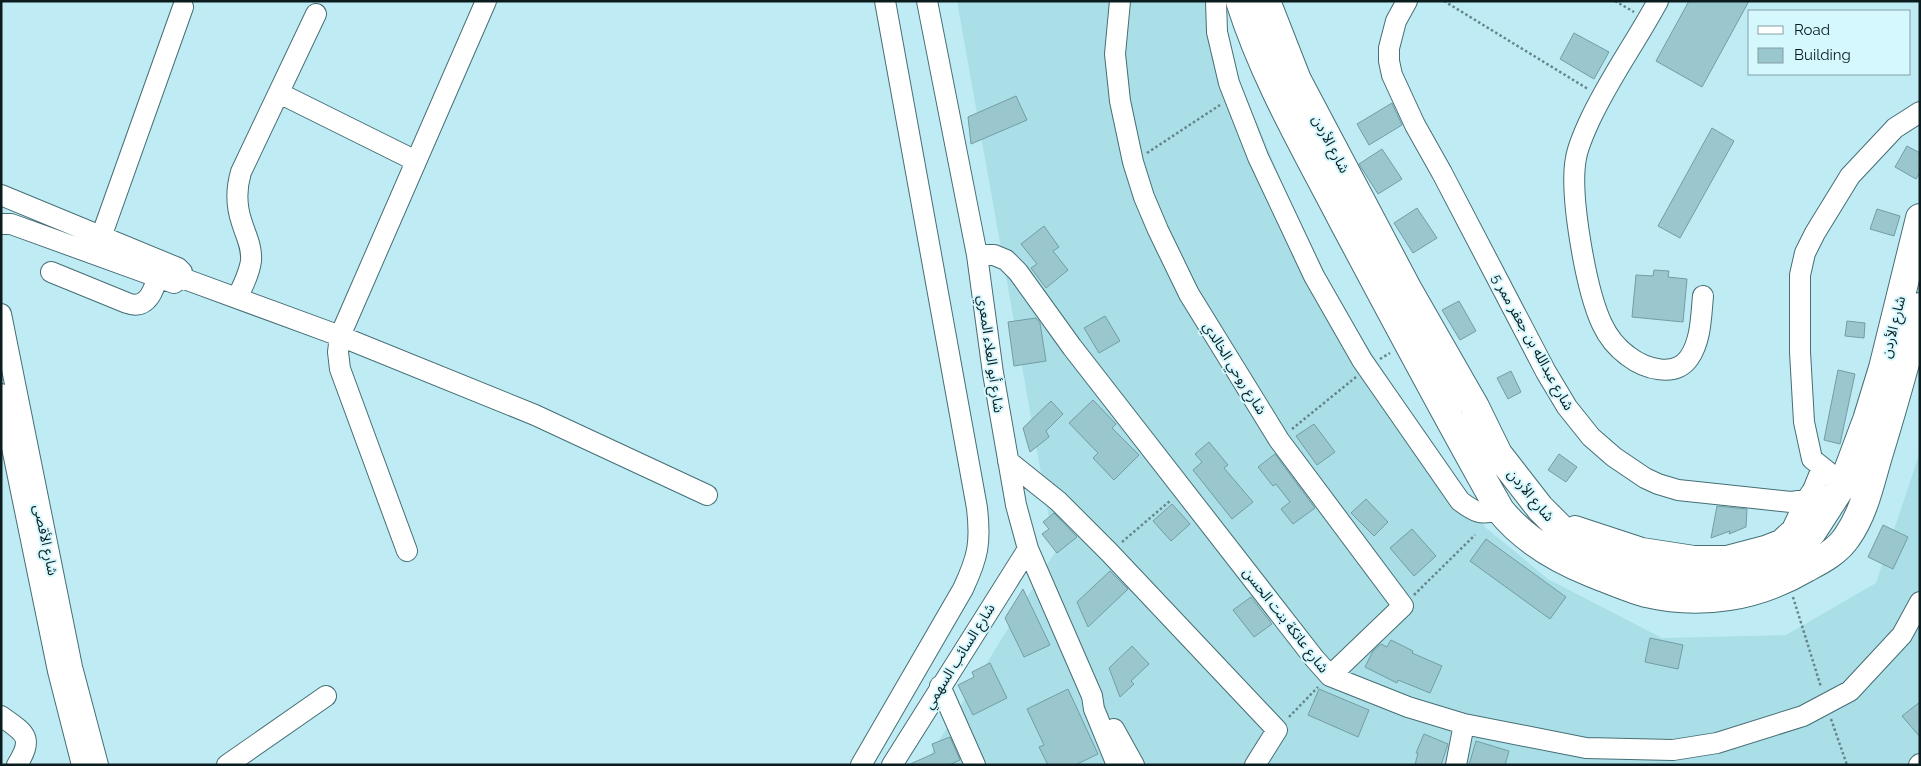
<svg xmlns="http://www.w3.org/2000/svg" width="1921" height="766" font-family="Raleway,'Noto Sans Arabic',sans-serif">
<style>
.built{fill:#aadfe8}
.building{fill:#9ac6cd;stroke:#729da4}
.lines{fill:none;stroke-linecap:round;stroke-linejoin:round}
.minor-casing{stroke:#456e75;stroke-width:22}
.highway-casing{stroke:#456e75;stroke-width:30}
.path{stroke:#66858b;stroke-width:2.5;stroke-dasharray:2.5 2.5;stroke-linecap:butt}
.minor{stroke:#fff;stroke-width:20}
.highway{stroke:#fff;stroke-width:28}
.labels{text-anchor:middle;dominant-baseline:central;stroke-width:4;stroke-linejoin:round;paint-order:stroke}
.street-label{font-size:14px;fill:#0b1c1f;stroke:#d4f8fe}
</style>
<rect width="100%" height="100%" fill="#bfecf4"/>
<path class="built" d="M957,1H1226L1228,54L1321,275L1485,527L1548,579L1662,638L1786,635L1876,583L1920,452V765H924L1055,552Z"/>
<path class="building" d="M1689,1H1749L1702,87L1656,61Z
M1574,33L1609,52L1594,79L1560,59Z
M1016,96L1027,120L971,144L968,117Z
M1392,103L1402,125L1369,145L1357,124Z
M1712,128L1734,141L1680,238L1658,226Z
M1907,146L1920,153V172L1916,179L1895,167Z
M1382,149L1402,179L1378,194L1359,164Z
M1417,208L1437,238L1413,253L1394,223Z
M1877,209L1900,216L1894,236L1870,229Z
M1044,226L1059,247L1053,251L1068,270L1046,288L1031,268L1037,264L1021,244Z
M1654,270L1669,271L1668,277L1687,279L1683,322L1632,317L1636,275L1653,276Z
M1459,301L1476,331L1460,340L1442,310Z
M1105,316L1120,341L1099,353L1084,328Z
M1036,318L1040,323L1046,361L1014,366L1008,322Z
M1847,321L1865,323L1864,338L1845,336Z
M1838,370L1855,374L1840,444L1824,440Z
M1511,371L1521,392L1508,399L1497,378Z
M1093,400L1116,424L1112,428L1139,455L1114,480L1093,458L1098,453L1069,423Z
M1051,401L1063,414L1046,431L1049,437L1030,452L1023,428Z
M1314,424L1335,452L1317,465L1296,436Z
M1209,442L1228,465L1224,468L1253,502L1232,519L1193,470L1202,462L1195,454Z
M1275,454L1315,508L1293,524L1281,509L1290,502L1276,484L1273,486L1258,467Z
M1559,454L1577,467L1566,482L1548,470Z
M1366,499L1388,522L1374,536L1351,513Z
M1172,504L1190,524L1171,541L1153,521Z
M1717,506L1747,509L1746,527L1729,534L1730,531L1711,538Z
M1054,513L1077,537L1057,553L1042,534L1049,529L1043,522Z
M1883,525L1908,537L1893,569L1868,557Z
M1412,529L1436,556L1414,576L1390,548Z
M1486,539L1566,597L1550,619L1470,561Z
M1110,571L1128,589L1088,627L1077,602Z
M1023,589L1050,645L1024,657L1005,618Z
M1251,597L1272,624L1254,637L1233,610Z
M1650,638L1683,645L1678,669L1645,662Z
M1391,640L1413,651L1412,653L1442,666L1430,693L1398,680L1397,683L1365,667L1373,651L1381,644L1387,647Z
M1132,646L1149,664L1131,681L1134,684L1120,697L1109,668Z
M990,663L1007,698L973,715L958,685L974,677L972,672Z
M1068,689L1098,754L1075,765H1048L1039,747L1044,745L1027,709Z
M1319,689L1369,710L1358,737L1308,715Z
M1920,702V737L1902,716Z
M1424,734L1448,744L1441,765H1415L1418,753H1416Z
M950,737L960,760L949,765H908L935,753L932,744Z
M1476,741L1509,751L1505,765H1469Z"/>
<g class="lines">
<g class="minor-casing">
<path id="minor" d="M927,1L977,255L993,373L1016,505L1028,549L1092,696L1094,709L1117,765
M1120,1L1115,54L1120,101L1133,162L1144,197L1158,230L1189,294L1279,440L1403,606L1330,676
M1216,1L1217,32L1229,83L1258,157L1314,276L1362,360L1460,501C1476,513 1480,515 1500,510
M1407,1L1396,21L1389,48V61L1392,75L1415,125L1442,173L1546,372L1567,407L1591,437L1614,457L1645,478L1658,484L1678,490L1791,502L1806,500L1813,490L1822,468
M1658,1C1636,42 1608,80 1589,122C1584,133 1578,146 1576,158C1569,194 1586,290 1602,324C1608,337 1617,348 1628,356C1645,369 1675,378 1689,358C1701,341 1701,317 1703,296
M279,93L416,161
M1,195L178,268L182,272V278
M1,224H11L174,283L182,278
M95,254L183,7
M977,255H994L1006,260L1018,272L1072,347L1314,658L1330,676L1408,707L1464,724L1586,748L1673,750L1717,743L1803,716L1850,691L1902,635L1920,602
M51,272L127,303C151,312 156,282 161,266
M182,278L340,336L535,415L707,495
M237,298C243,286 249,274 251,261C252,246 246,236 242,223C236,206 236,189 241,172L316,14
M1,314L72,667L98,765
M1,394L58,671L82,765
M1008,461L1058,501L1109,552L1277,730L1255,765
M1832,475L1812,459L1804,422L1800,352V275L1805,253L1815,233L1850,176L1895,128L1920,112
M1575,526L1642,548L1694,556H1727L1765,546L1780,540L1792,529L1806,500
M407,551L340,369L338,352L340,336L486,1
M940,686L975,765
M1,716C24,733 35,736 17,765
M1114,729L1134,765
M227,765L326,696
M861,765L963,589C978,557 981,543 977,508L885,1
M892,765L1028,549
M1456,765L1464,724
M1919,765L1920,764"/>
</g>
<g class="highway-casing">
<path id="highway" d="M1240,1C1264,77 1304,146 1341,217C1393,315 1445,413 1500,510C1524,540 1557,559 1592,573C1610,580 1628,588 1646,593C1701,606 1757,597 1806,568C1821,560 1837,552 1847,537C1864,513 1870,483 1878,456C1893,407 1907,357 1920,307
M1266,1L1297,80L1408,290L1475,407L1498,454L1540,508L1561,529L1586,544L1617,557L1663,569L1691,573L1749,572L1773,562L1792,550L1812,532L1843,484L1867,420L1883,368L1920,218"/>
</g>
<path class="path" d="M1444,1L1588,89
M1615,1L1634,12
M1147,153L1220,105
M1380,359L1390,353
M1292,429L1356,377
M1122,542L1171,500
M1414,595L1475,535
M1793,597L1821,687
M1289,717L1318,687
M1831,719L1847,765"/>
<use href="#minor" class="minor"/>
<use href="#highway" class="highway"/>
</g>
<g class="labels">
<g class="street-label">
<text transform="translate(1331 144) rotate(62)">شارع الأردن</text>
<text transform="translate(1893 327) rotate(-76)">شارع الأردن</text>
<text transform="translate(1533 342) rotate(61)">شارع عبدالله بن جعفر ممر 5</text>
<text transform="translate(991 354) rotate(82)">شارع أبو العلاء المعري</text>
<text transform="translate(1235 368) rotate(58)">شارع روحي الخالدي</text>
<text transform="translate(1531 495) rotate(50)">شارع الأردن</text>
<text transform="translate(46 540) rotate(78)">شارع الأقصى</text>
<text transform="translate(1286 620) rotate(52)">شارع عاتكة بنت الحسن</text>
<text transform="translate(959 656) rotate(-58)">شارع السائب السهمي</text>
</g>
</g>
<rect width="1921" height="766" fill="none" stroke="#0b1c1f" stroke-width="5"/>
<rect x="1748" y="10" width="162" height="65" fill="#d4f8fe" stroke="#84a0a5"/>
<rect x="1758" y="26" width="25" height="8" fill="#ffffff" stroke="#84a0a5"/>
<text x="1794" y="35" font-size="15" fill="#0b1c1f">Road</text>
<rect x="1758" y="48" width="25" height="15" fill="#9ac6cd" stroke="#84a0a5"/>
<text x="1794" y="60" font-size="15" fill="#0b1c1f">Building</text>
</svg>
